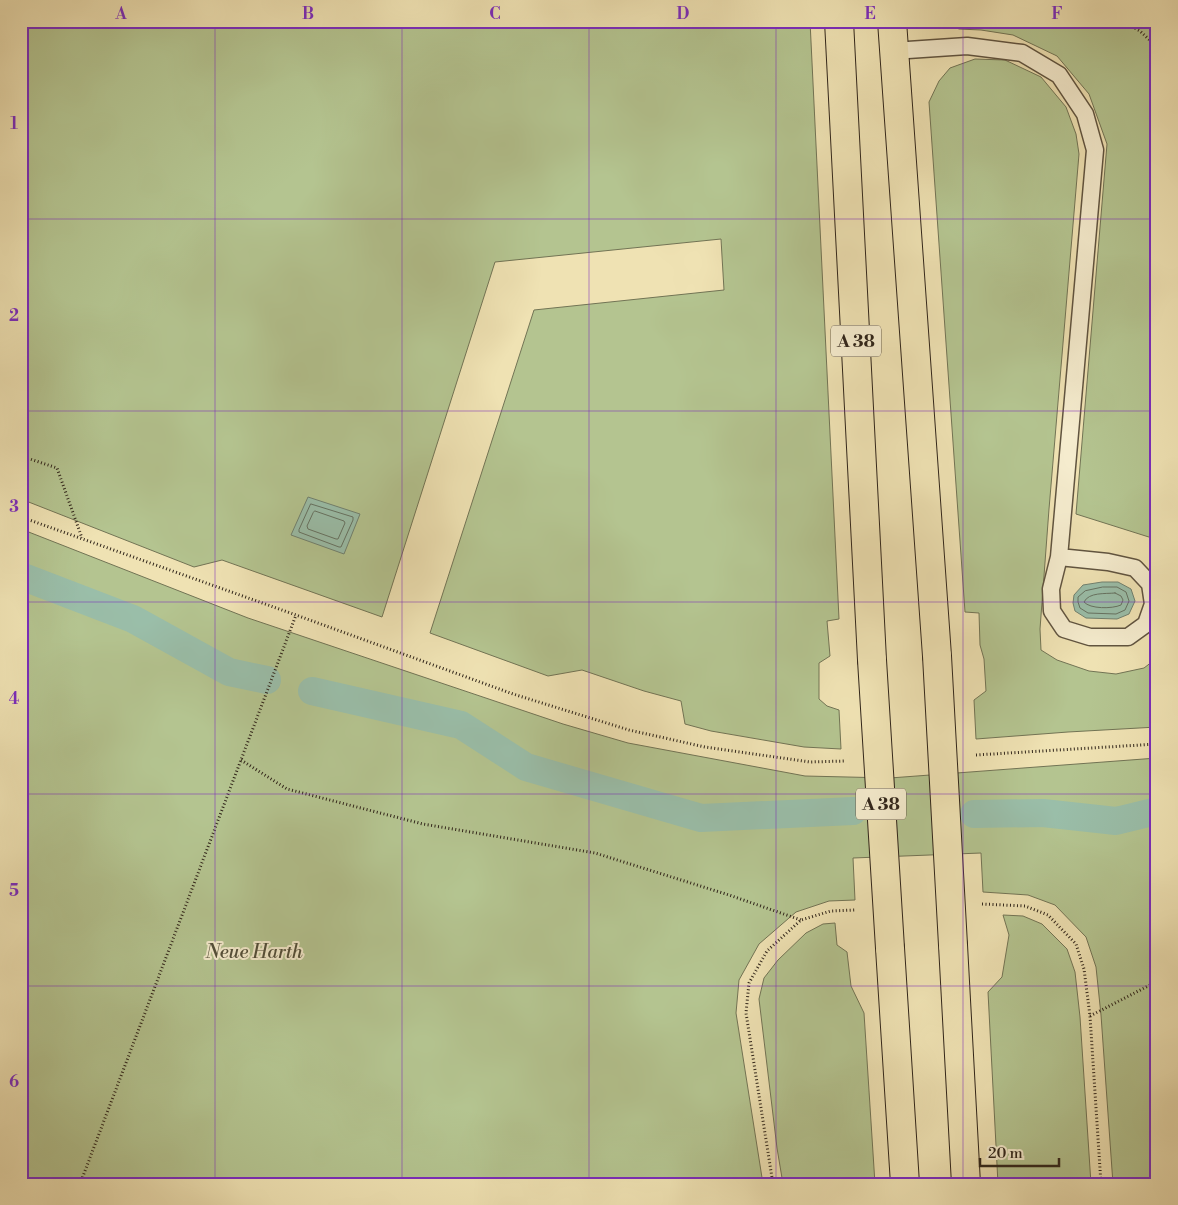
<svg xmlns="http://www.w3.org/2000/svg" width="1178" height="1205" font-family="'Libre Bodoni',serif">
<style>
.green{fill:#b4c490;stroke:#727455}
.water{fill:#9abea9;stroke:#708170}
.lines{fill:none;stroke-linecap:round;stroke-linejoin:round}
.shore{stroke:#657262;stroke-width:1}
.canal{stroke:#9abea9;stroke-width:28}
.lane-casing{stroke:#605440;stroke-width:19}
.highway-casing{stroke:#30251a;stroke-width:30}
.path{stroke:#30251a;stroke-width:3;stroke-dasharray:1 2.5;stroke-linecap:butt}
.lane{stroke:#f5ecce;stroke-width:16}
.highway{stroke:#efe2b3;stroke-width:28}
.highway-bridge-casing{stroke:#30251a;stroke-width:30;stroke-linecap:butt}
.highway-bridge{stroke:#efe2b3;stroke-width:28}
.grid{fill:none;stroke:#7b2cbf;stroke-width:1;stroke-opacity:0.55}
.labels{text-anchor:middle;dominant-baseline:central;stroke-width:4;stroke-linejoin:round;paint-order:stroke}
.shield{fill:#f5ecce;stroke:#6b6150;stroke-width:1}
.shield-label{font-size:18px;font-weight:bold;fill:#30251a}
.park-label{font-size:19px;font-style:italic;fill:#514d38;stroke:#f5ecce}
.neatline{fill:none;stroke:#7b2cbf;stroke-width:2}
.grid-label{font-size:16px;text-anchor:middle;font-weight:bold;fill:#7b2cbf}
</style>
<rect width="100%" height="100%" fill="#efe2b3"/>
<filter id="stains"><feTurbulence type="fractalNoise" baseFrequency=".004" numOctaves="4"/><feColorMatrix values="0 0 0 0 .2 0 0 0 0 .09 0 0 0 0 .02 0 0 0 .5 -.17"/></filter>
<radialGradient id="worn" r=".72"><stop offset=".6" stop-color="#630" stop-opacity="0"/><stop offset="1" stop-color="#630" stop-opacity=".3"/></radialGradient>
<path class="green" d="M21,21H810L839,619L827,621L830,656L819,663V699L827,706L839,710L841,749L804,747L711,731L685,724L681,701L644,691L582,670L548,676L430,633L534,310L724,290L721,239L495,262L382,617L222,560L194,567L21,499Z
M942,21H1157V542L1152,538L1076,514L1107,144L1089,94L1057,56L1013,35L981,30L959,29Z
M975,59L1005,60L1041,77L1066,107L1076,134L1079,154L1049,509L1040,629L1041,650L1057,660L1089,671L1116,674L1144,668L1157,658V727L1068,732L976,739L974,700L986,691L984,659L980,645L979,613L965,612L929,102L939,81L950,68Z
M21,529L248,618L563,724L628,743L805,776L890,778L1157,758V1184H1113L1101,1015L1096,967L1086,937L1055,905L1028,895L983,892L981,853L853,858L855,900L829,901L796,912L759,944L739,980L736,1013L763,1184H21Z
M1003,915L1023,916L1042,924L1067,949L1075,972L1080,1017L1091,1184H998L988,992L1002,977L1009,935Z
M835,923L837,945L847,952L851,986L864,1013L875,1184H783L777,1148L759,999L764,978L778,960L806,933L823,924Z"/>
<path class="water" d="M308,497L360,514L344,554L291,535Z
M1102,582H1118L1131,589L1135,601L1129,614L1117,619L1086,618L1075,611L1073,603L1074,595L1083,585Z"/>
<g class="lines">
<path class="shore" d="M311,504L353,517V520L341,547H339L299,532V530Z
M315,511L344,521L345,523L338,539H336L308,529L307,526L313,513Z
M1103,587H1117L1126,592L1129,601L1125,610L1116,614L1088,613L1080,608L1078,602V597L1085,591Z
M1115,593L1121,596L1123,600L1121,605C1112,609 1090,609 1084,602C1089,592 1105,594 1115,593Z"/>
<path class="canal" d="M21,576L133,619L229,672L267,680
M312,691L461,725L526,767L701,818L853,811
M974,814L1043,813L1116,821L1157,811"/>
<g class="lane-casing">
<path id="lane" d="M893,51L967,46L1022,53L1059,75L1085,114L1095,150L1059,557L1051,589L1052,611L1064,629L1090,637H1128L1146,624L1153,604L1150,584L1135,568L1108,562L1059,557"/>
</g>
<g class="highway-casing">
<path id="highway" d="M839,21L872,660
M892,21L937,656
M953,945L966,1184
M890,948L905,1184"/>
</g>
<path class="path" d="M1123,21L1140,31L1157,47
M21,456L57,468L82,538
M21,517L296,615L513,694L629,730L705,747L810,762L845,761
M976,755L1157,744
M241,760L287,789L423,824L595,853L729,895L801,920
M982,904L1025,906L1048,915L1076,944L1084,969L1090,1016L1101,1184
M1090,1016L1150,985L1157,984
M80,1184L296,615
M773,1184L746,1013L749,983L767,951L801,920L831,911L855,910"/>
<use href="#lane" class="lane"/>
<use href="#highway" class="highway"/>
<g class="highway-bridge-casing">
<path id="highway-bridge" d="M937,656L953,945
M872,660L890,948"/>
</g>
<use href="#highway-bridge" class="highway-bridge"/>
</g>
<path class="grid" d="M215,21V1184M402,21V1184M589,21V1184M776,21V1184M963,21V1184M21,219H1157M21,411H1157M21,602H1157M21,794H1157M21,986H1157"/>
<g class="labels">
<g class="shield">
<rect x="831" y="325.5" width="50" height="31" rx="4"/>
<rect x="856" y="788.5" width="50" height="31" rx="4"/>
</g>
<g class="shield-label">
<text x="856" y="341">A 38</text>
<text x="881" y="804">A 38</text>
</g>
<g class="park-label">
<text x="254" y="952">Neue Harth</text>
</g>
</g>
<rect width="1178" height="1205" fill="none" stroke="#efe2b3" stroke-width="55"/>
<path d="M980 1158v8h79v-8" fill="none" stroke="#30251a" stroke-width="2.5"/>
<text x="988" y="1158" font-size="15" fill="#30251a" stroke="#f5ecce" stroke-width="4" paint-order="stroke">20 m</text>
<rect x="28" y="28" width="1122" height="1150" class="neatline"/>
<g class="grid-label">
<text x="121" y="19">A</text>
<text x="308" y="19">B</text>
<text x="495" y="19">C</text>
<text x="683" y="19">D</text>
<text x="870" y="19">E</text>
<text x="1057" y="19">F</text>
<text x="14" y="129">1</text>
<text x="14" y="321">2</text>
<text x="14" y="512">3</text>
<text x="14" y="704">4</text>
<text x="14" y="896">5</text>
<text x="14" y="1087">6</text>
</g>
<rect width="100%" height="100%" filter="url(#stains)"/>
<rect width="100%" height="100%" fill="url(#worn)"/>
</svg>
